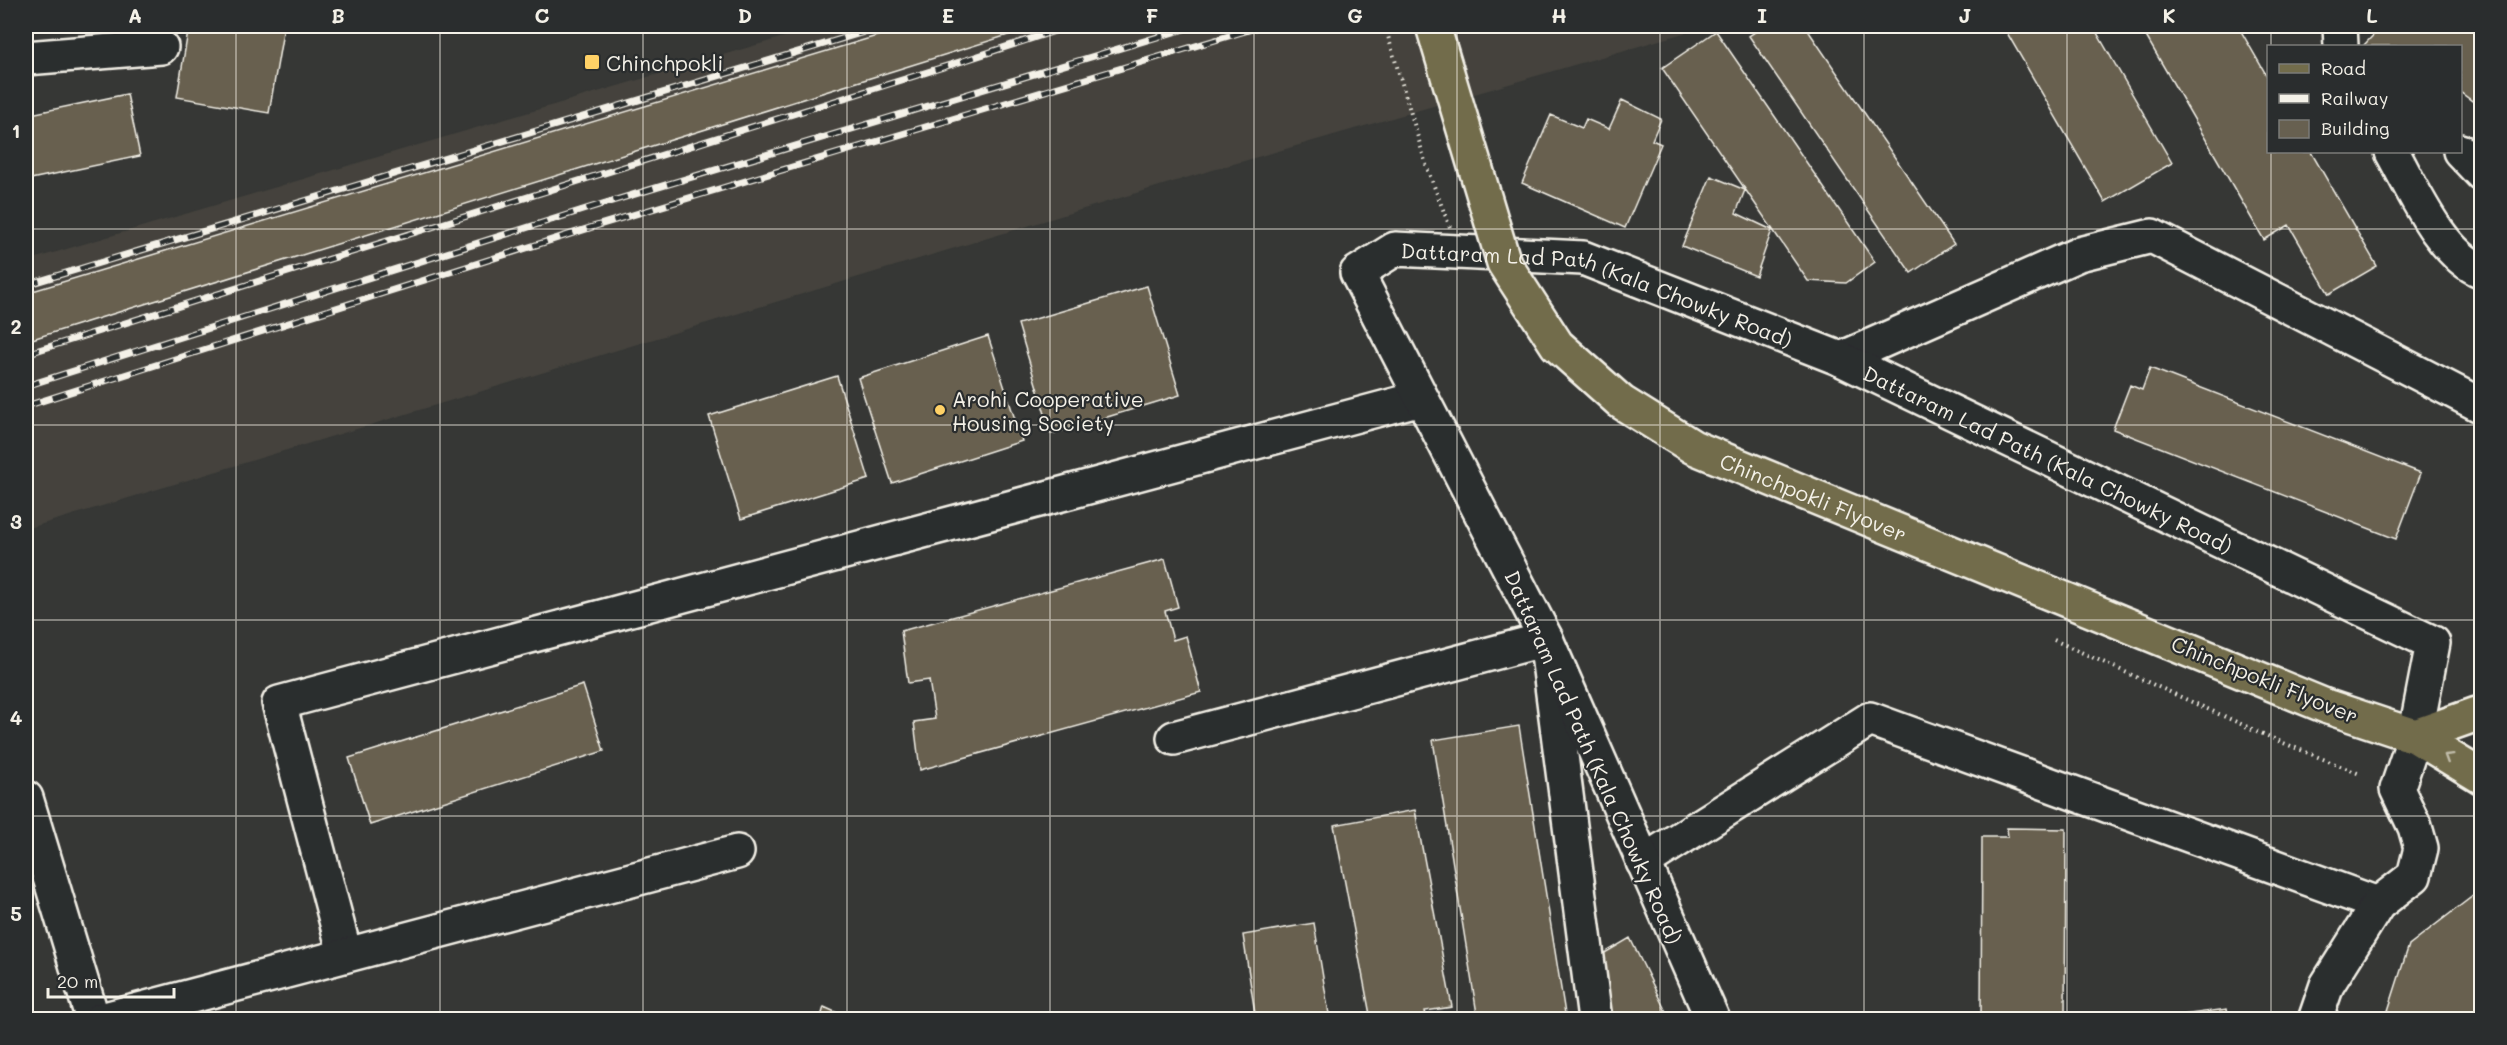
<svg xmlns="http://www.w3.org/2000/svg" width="2507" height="1045" font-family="Mali,sans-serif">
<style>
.built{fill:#45433d}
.building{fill:#676050;stroke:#f4f1e8;stroke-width:1.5}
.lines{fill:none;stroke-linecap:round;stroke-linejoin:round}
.minor-casing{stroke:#f4f1e8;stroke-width:38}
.major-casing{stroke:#f4f1e8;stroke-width:38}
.path{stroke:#f4f1e8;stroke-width:4;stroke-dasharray:1.5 4.5;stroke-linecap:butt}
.minor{stroke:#2a2d2e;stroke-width:33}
.major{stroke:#726c4b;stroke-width:33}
.rail-casing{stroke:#f4f1e8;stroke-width:7}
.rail{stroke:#2a2d2e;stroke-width:4.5;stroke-dasharray:14;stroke-linecap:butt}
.major-bridge-casing{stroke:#f4f1e8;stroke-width:38;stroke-linecap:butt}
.path-bridge{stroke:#f4f1e8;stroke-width:4;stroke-dasharray:1.5 4.5;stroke-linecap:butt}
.major-bridge{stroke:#726c4b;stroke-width:33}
.oneway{stroke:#c0bca9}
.grid{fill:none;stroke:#f4f1e8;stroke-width:1.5;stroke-opacity:0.55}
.poi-dot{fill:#ffd166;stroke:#2a2d2e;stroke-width:2}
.labels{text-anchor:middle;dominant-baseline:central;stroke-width:4.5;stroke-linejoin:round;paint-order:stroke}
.poi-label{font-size:21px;fill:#f4f1e8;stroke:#2a2d2e;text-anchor:start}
.street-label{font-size:21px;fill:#f4f1e8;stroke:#2a2d2e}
.neatline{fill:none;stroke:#f4f1e8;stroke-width:2}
.grid-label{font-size:20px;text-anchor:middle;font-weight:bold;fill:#f4f1e8}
</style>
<rect width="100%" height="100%" fill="#363735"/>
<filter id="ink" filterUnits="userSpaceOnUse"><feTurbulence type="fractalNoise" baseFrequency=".0167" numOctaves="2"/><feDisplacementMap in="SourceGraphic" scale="12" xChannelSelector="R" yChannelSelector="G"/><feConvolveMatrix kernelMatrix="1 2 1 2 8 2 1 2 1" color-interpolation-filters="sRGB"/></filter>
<g filter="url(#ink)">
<path class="built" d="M821,26H1708L1199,174L26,529V261Z"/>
<path class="building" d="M189,26H284L269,113L177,97Z
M910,26H1037L26,341V293Z
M1764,26H1805L1954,244L1911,273L1749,36Z
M2003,26H2093L2172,163L2105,202Z
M2140,26H2238L2268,78V152H2311L2377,266L2329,294L2289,225L2264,240Z
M2382,26H2482V108L2460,92V46H2366L2364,45Z
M1716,31L1875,262L1846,283L1808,281L1662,68Z
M127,94L140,156L26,180V115Z
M1622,100L1661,119L1652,140L1661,144L1625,228L1522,183L1551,115L1582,128L1586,119L1609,129Z
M1711,176L1745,190L1736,213L1772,230L1756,276L1682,246Z
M1147,286L1180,395L1051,434L1018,324Z
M988,336L1022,441L892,483L858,378Z
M2150,368L2421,473L2396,539L2113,429L2130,385L2142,390Z
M837,376L869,479L741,519L709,416Z
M1165,559L1178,607L1165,611L1173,640L1186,636L1201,692L920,770L914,722L935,719L929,680L908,683L901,631Z
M583,685L604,751L370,825L349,758Z
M1519,726L1566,1020H1478L1433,740Z
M1415,810L1452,1007L1425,1011L1427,1020H1371L1334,825Z
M2007,828L2066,829L2065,1020H1981L1982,837H2008Z
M2482,889V1020H2385L2409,945Z
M1314,923L1330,1020H1256L1243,935Z
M1630,938L1670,1020H1612L1596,958Z
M824,1007L853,1020H820Z
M2227,1009L2229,1020H2144Z"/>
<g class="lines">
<g class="minor-casing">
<g id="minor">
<path d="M2340,26L2341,46"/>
<path d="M26,58L161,47"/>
<path d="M2460,151L2482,174"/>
<path d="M2392,152C2413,189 2440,254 2482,271"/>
<path d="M1841,359L2079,254L2152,236L2482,406"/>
<path d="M1174,738L1546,639L1595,1020"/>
<path d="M26,798L93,1020"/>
<path d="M1643,862L1870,719L2378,904"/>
<path d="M345,954L279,703L1421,398"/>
<path d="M101,1020L737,852"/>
<path id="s1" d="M1713,1020L1546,639L1357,273L1395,249L1583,258L1841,359L2433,643L2415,736L2397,789L2415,827L2421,848L2414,876L2378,904L2327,985L2315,1020"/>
</g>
</g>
<g class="major-casing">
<path id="major" d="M2328,707L2415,736L2482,777
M2415,736L2477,714L2482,715"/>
</g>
<path class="path" d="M2054,640L2281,742L2360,774"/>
<use href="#minor" class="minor"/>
<use href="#major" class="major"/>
<g class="rail-casing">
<path id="rail" d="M26,285L884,26
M26,354L969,59L1070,26
M26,386L589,208L1194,26
M26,406L599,225L1262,26"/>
</g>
<use href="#rail" class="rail"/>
<g class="major-bridge-casing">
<g id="major-bridge">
<path id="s2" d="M1433,26L1504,263L1557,345L1621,402L1693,447L2328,707"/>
</g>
</g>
<path class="path-bridge" d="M1385,26L1427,168L1451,230"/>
<use href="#major-bridge" class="major-bridge"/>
</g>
<defs><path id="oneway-chevron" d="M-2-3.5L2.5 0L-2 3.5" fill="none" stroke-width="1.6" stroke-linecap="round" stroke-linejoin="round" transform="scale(1.5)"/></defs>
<use class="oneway" href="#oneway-chevron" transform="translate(2448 757) rotate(-148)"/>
</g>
<path class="grid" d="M236,26V1020M440,26V1020M643,26V1020M847,26V1020M1050,26V1020M1254,26V1020M1457,26V1020M1660,26V1020M1864,26V1020M2067,26V1020M2271,26V46M2271,152V1020M26,229H2482M26,425H2482M26,620H2482M26,816H2482"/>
<g class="poi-dot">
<rect x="584" y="54" width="16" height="16" rx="3"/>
<circle cx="940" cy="410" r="6"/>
</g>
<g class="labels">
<g class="poi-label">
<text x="606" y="62">Chinchpokli</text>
<text x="952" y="398">Arohi Cooperative<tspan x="952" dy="24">Housing Society</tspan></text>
</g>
<g class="street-label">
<text stroke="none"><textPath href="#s1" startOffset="1082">Dattaram Lad Path (Kala Chowky Road)</textPath></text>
<text stroke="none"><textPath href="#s1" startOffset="1568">Dattaram Lad Path (Kala Chowky Road)</textPath></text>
<text stroke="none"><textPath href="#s2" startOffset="646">Chinchpokli Flyover</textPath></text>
<text transform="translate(2265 679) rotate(22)">Chinchpokli Flyover</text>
<text transform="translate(1594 757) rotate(66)">Dattaram Lad Path (Kala Chowky Road)</text>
</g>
</g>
<rect width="2507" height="1045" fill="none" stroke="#2a2d2e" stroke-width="66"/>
<rect x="2267" y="45" width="195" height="108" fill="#2a2d2e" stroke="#7b7b78" stroke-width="1.5"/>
<rect x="2279" y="64" width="30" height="9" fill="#726c4b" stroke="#7b7b78" stroke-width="1.5"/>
<text x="2321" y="75" font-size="18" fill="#f4f1e8">Road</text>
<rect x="2279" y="94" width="30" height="9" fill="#f4f1e8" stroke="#7b7b78" stroke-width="1.5"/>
<text x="2321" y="105" font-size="18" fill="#f4f1e8">Railway</text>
<rect x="2279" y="120" width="30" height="18" fill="#676050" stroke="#7b7b78" stroke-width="1.5"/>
<text x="2321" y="135" font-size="18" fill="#f4f1e8">Building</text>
<path d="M48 988v9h126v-9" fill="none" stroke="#f4f1e8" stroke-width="3"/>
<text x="57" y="988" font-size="18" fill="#f4f1e8" stroke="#2a2d2e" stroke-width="4.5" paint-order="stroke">20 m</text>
<rect x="33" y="33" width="2441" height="979" class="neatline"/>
<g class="grid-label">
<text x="135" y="23">A</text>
<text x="338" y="23">B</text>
<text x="542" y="23">C</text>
<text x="745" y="23">D</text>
<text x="948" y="23">E</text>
<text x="1152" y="23">F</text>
<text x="1355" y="23">G</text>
<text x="1559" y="23">H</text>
<text x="1762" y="23">I</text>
<text x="1965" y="23">J</text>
<text x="2169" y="23">K</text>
<text x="2372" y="23">L</text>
<text x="16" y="138">1</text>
<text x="16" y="334">2</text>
<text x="16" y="529">3</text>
<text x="16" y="725">4</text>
<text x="16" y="921">5</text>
</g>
</svg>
